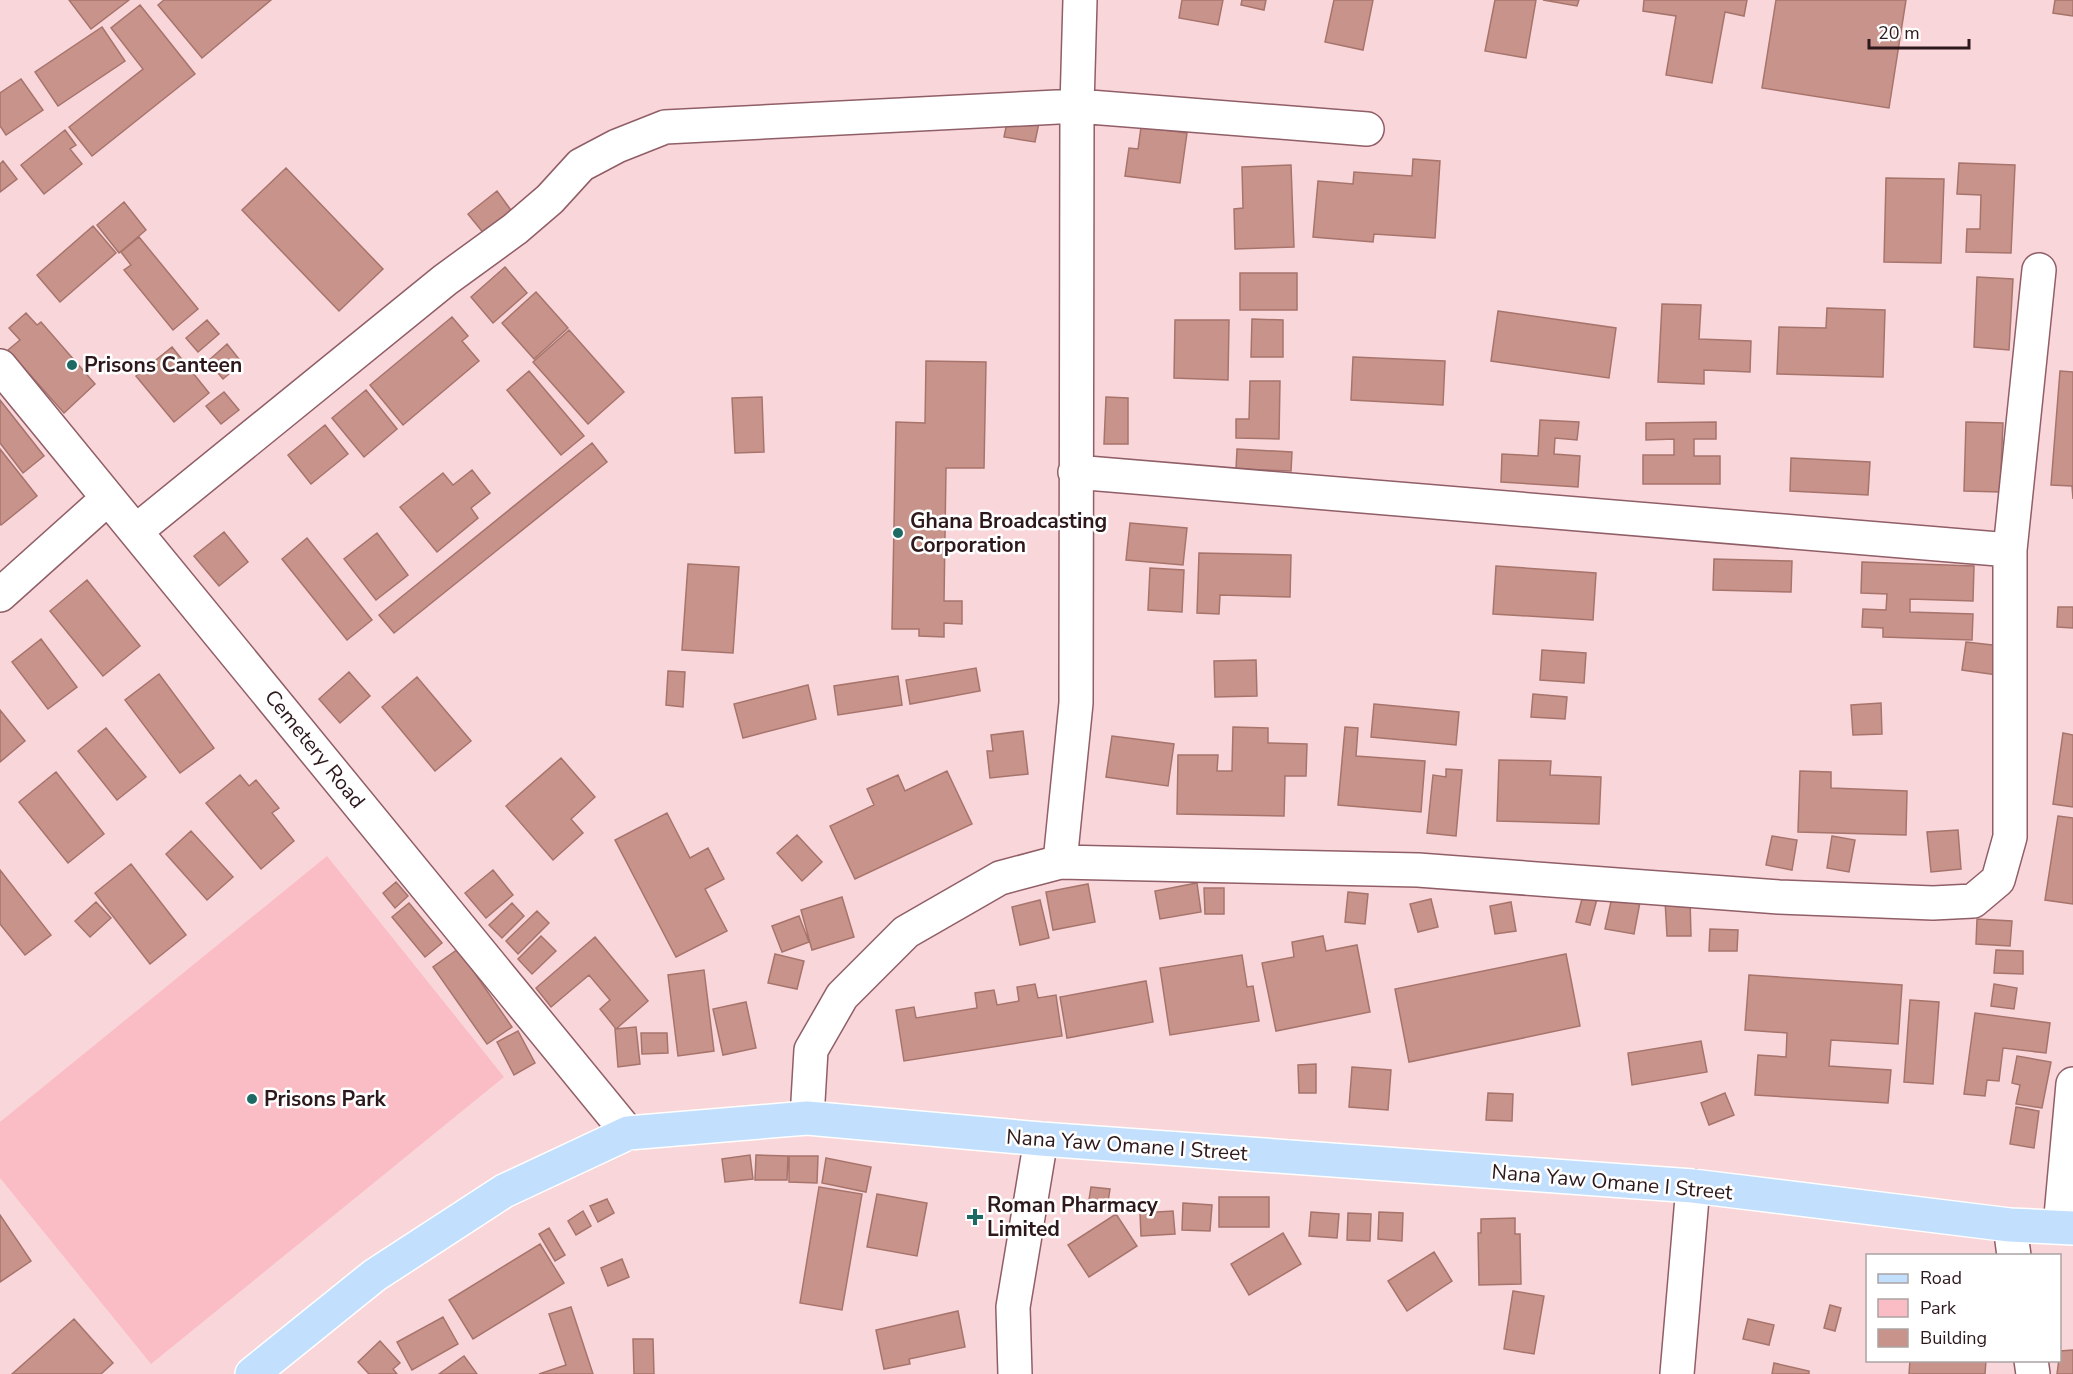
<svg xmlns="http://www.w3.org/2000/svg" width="2073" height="1374" font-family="'Nunito Sans',sans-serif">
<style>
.green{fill:#fbbdc5}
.building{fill:#c8938a;stroke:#a7746c;stroke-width:1.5}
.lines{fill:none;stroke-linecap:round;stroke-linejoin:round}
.minor-casing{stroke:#905e66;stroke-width:36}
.primary-casing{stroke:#fff;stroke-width:36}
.minor{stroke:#fff;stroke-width:33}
.primary{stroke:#c2e0fe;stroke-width:33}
.poi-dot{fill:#1d6964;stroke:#fff;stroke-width:2}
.labels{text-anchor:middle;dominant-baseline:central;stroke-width:5;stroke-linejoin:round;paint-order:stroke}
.poi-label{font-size:21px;font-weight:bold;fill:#2d181b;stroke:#fff;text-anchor:start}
.street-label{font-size:21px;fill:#2d181b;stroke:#fff}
</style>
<rect width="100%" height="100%" fill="#f9d6da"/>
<path class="green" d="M327,856L504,1077L151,1364L0,1178V1122Z"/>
<path class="building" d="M69,0H129L91,29Z
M164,0H271L202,58L158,5Z
M1182,0H1223L1218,25L1179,18Z
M1242,0H1266L1264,10L1241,5Z
M1334,0H1373L1363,50L1325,42Z
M1495,0H1536L1526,58L1485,51Z
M1543,0H1579L1577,6Z
M1644,0H1747L1744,16L1725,12L1712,83L1666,75L1676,16L1643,11Z
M1776,0H1906L1889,108L1762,88Z
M2055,0H2073V16L2053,13Z
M140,5L195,74L92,156L69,127L143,69L111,28Z
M102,27L125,61L58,106L35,72Z
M21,79L43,110L6,135L0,126V93Z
M1009,113L1040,118L1035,142L1004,137Z
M1141,127L1187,133L1180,183L1125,176L1129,148L1138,149Z
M65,130L76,145L70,149L82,164L44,194L21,165Z
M1413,159L1440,161L1435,238L1374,234L1373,242L1313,237L1318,181L1353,184L1354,172L1412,176Z
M3,161L17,179L0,192V164Z
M1959,163L2015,165L2011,253L1966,252L1967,229H1980L1981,195L1957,194Z
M1291,165L1294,247L1235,249L1234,209L1243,208L1242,167Z
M286,168L383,269L339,311L242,210Z
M1886,178L1944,179L1941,263L1884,262Z
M497,191L513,213L485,235L468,214Z
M124,202L146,230L119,253L97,225Z
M93,226L116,253L60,302L37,275Z
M139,237L198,309L173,330L124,270L131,265L121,252Z
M505,267L527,293L493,323L471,297Z
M1240,273H1297V310H1240Z
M1977,277L2013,279L2009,350L1974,347Z
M536,292L568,328L534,359L502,323Z
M1662,304L1701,305L1699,339L1751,341L1750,372L1704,370V384L1658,382Z
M1827,308L1885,310L1883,377L1777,374L1779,327L1826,328Z
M1498,311L1616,328L1609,378L1491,361Z
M26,313L37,325L41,322L95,384L64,413L8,350L20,340L9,328Z
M452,317L468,336L462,341L479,361L403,425L370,385Z
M1252,319L1283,320V357H1251Z
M207,320L219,334L198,352L186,338Z
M1175,320H1229L1228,380L1174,378Z
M569,330L624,392L588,424L533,362Z
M227,344L242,363L223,379L208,361Z
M172,347L209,393L174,422L136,376Z
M1353,357L1445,361L1443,405L1351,400Z
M926,361L986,362L984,468H946L944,601H962V624L944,623V637L919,636V629H892L896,422L925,423Z
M529,371L584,436L561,455L507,390Z
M2060,371L2073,372V499L2072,486L2051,485Z
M1250,381H1280L1279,439L1236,438V419H1249Z
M366,390L397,429L364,457L332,418Z
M224,392L239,410L221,424L206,406Z
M762,397L764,452L735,453L732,398Z
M1106,397L1128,398V444H1104Z
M0,400L44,456L23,473L0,443Z
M1540,420L1579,422L1577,440L1555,438L1554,454L1580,456L1578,487L1501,482L1502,454L1538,456Z
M1716,422V439H1694V456H1720V484H1643V455H1674V439L1646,440V423Z
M1966,422L2003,423L2000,492L1964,491Z
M325,425L348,454L311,484L288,455Z
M592,443L607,462L394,633L379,615Z
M0,449L37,496L1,525L0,524Z
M1237,449L1292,452L1291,471L1236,469Z
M1791,458L1870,462L1868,495L1790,491Z
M472,470L490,493L471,508L478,518L437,552L400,507L443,473L453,485Z
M1130,523L1187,528L1183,565L1126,560Z
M224,532L248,562L219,586L194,556Z
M377,533L408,575L376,600L344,559Z
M307,538L372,620L347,640L282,559Z
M1199,553L1291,555L1290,597L1220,595L1219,614L1197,613Z
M1714,559L1792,561L1791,592L1713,590Z
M1862,562L1974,566L1973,601L1910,599V612L1973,614L1972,640L1883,637V628L1862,627L1863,609L1886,610L1887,594L1861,593Z
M688,564L739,567L733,653L682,650Z
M1496,566L1596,573L1593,620L1493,614Z
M1150,568L1184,570L1182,612L1148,610Z
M87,580L140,646L103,676L50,611Z
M2058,607H2073V628L2057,627Z
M41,639L77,687L48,709L12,662Z
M1966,642L2001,646L1997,675L1962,670Z
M1542,650L1586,653L1584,683L1540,680Z
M1256,660L1257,696L1215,697L1214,661Z
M976,668L980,691L910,704L906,680Z
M668,671L685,672L683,707L666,705Z
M349,672L370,696L340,723L319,699Z
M159,674L214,748L180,773L125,700Z
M898,676L902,705L838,715L834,686Z
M417,677L471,741L435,771L382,707Z
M808,685L816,719L743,738L734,704Z
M1533,694L1567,697L1565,719L1531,717Z
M1881,703L1882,734L1853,735L1851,705Z
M1374,704L1459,712L1456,745L1371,737Z
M0,710L25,741L0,762Z
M1233,727L1268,728V743L1307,744L1306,776H1285L1284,816L1177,814L1178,755H1218L1217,771H1232Z
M1345,727L1358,728L1356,756L1425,761L1421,812L1338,805Z
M106,728L146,777L117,800L78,751Z
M1023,731L1028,774L990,778L987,751H993L991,735Z
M2063,733L2073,735V807L2053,804Z
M1112,736L1174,744L1168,786L1106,777Z
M561,758L595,797L571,819L583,833L553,860L506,806Z
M1499,760L1551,761L1550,775L1601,777L1599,824L1497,821Z
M1446,769L1462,770L1456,836L1427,833L1433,775L1446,777Z
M947,771L972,824L855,879L830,826L874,805L867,789L898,775L905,791Z
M1800,771L1831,772V788L1907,791L1906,835L1798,832Z
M56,772L104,834L68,863L19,802Z
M240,775L249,786L256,780L279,808L272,813L294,841L261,869L206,803Z
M667,813L690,858L708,848L724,879L705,889L727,931L676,957L615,840Z
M2058,816L2073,818V904L2045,900Z
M1958,830L1961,869L1931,872L1927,832Z
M191,831L233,877L207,900L166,854Z
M797,835L822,862L802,881L777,853Z
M1772,836L1797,840L1792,870L1766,865Z
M1832,836L1855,840L1849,872L1827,868Z
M131,864L186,935L150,964L95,893Z
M0,870L51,935L25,955L0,924Z
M493,870L513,895L486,918L465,893Z
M396,882L408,896L395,908L383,893Z
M1197,883L1201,912L1160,919L1155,891Z
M1088,884L1095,922L1053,930L1046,892Z
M1204,888H1224V914H1205Z
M1348,892L1368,894L1365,924L1345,922Z
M1583,895L1597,899L1590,925L1576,922Z
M842,897L854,937L812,950L801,910Z
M1612,897L1640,902L1634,934L1605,929Z
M1431,899L1438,927L1418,932L1410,904Z
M1690,899L1691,936H1667L1665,900Z
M1040,900L1049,938L1020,945L1012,907Z
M96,902L111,918L90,937L75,921Z
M1511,902L1516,931L1495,934L1490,906Z
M409,903L442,943L425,957L392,917Z
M512,903L524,916L502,938L489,925Z
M537,911L549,923L518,954L506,941Z
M799,916L809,942L782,952L772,926Z
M1977,919L2012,921L2010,946L1976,944Z
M1710,929L1738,930L1737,951H1709Z
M541,936L556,951L532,974L518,959Z
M1323,936L1326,951L1357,945L1370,1012L1276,1031L1262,963L1294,957L1292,942Z
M595,937L648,1001L616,1029L600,1009L610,1000L589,975L551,1007L536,988Z
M458,949L512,1027L487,1044L433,967Z
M1996,950L2023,951V974L1994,973Z
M775,954L804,961L797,989L768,983Z
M1566,954L1580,1026L1409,1062L1395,989Z
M1242,955L1247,987L1253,986L1259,1021L1170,1035L1160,968Z
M704,970L714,1051L678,1056L668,975Z
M1749,975L1902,985L1898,1044L1831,1040L1829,1066L1891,1070L1888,1103L1755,1095L1758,1055L1786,1057L1787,1033L1745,1030Z
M1146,981L1153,1022L1067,1038L1060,997Z
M1035,984L1038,998L1056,995L1062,1036L904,1061L896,1010L914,1007L916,1018L977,1008L975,993L994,990L997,1005L1019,1001L1017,987Z
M1994,984L2017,988L2014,1009L1991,1006Z
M1910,1000L1939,1002L1933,1084L1904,1082Z
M746,1002L756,1048L723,1055L713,1009Z
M1975,1013L2050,1023L2046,1053L2003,1048L1999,1081L1987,1080L1985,1096L1964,1094Z
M636,1027L640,1064L618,1067L615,1029Z
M518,1031L535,1063L514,1075L497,1042Z
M641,1033H667L668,1053L642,1054Z
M1701,1041L1707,1072L1632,1085L1628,1053Z
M2017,1056L2051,1062L2042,1108L2016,1104L2020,1085L2012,1083Z
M1316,1064V1093H1299L1298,1065Z
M1352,1067L1391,1070L1388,1110L1349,1107Z
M1488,1093L1513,1094L1512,1121L1486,1120Z
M1725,1093L1734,1115L1709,1125L1701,1103Z
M2016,1107L2039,1111L2034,1148L2010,1144Z
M750,1155L753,1179L725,1182L722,1159Z
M756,1155L788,1156L787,1180H755Z
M789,1156H818L817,1183L789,1182Z
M826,1158L871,1167L866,1192L822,1183Z
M819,1187L862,1194L842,1310L800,1303Z
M1091,1187L1110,1189L1107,1209L1088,1206Z
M877,1194L927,1203L917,1256L867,1247Z
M1219,1197H1269V1227H1219Z
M607,1199L614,1213L598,1222L590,1206Z
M1183,1203L1212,1205L1210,1231L1182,1230Z
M583,1211L591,1226L576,1235L568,1221Z
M1173,1211L1175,1234L1141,1236L1140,1213Z
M1311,1212L1339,1214L1337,1238L1309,1236Z
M1379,1212L1403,1213L1402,1241L1378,1239Z
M1348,1213L1371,1214L1370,1241L1347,1240Z
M1116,1214L1137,1246L1089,1277L1068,1245Z
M0,1215L31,1261L0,1282Z
M1515,1218V1234H1520L1521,1284L1479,1285L1478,1233H1481V1219Z
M549,1228L565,1255L555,1261L539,1234Z
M1283,1233L1301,1264L1249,1295L1231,1264Z
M540,1244L564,1283L473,1339L449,1300Z
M1434,1252L1452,1281L1407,1311L1388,1281Z
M622,1259L629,1277L608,1286L601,1268Z
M1513,1291L1544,1296L1534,1354L1504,1349Z
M1830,1305L1841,1308L1835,1331L1824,1328Z
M571,1307L593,1374H539L566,1365L549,1314Z
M958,1311L965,1347L909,1359L910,1364L884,1369L876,1330Z
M443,1317L458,1344L412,1370L397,1342Z
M74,1319L113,1363L101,1374H12Z
M1748,1319L1774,1325L1769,1345L1743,1339Z
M633,1339H653L654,1374H634Z
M380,1341L400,1363L393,1369L397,1374H369L358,1362Z
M2073,1350V1374H2057L2060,1351Z
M464,1356L477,1374H439Z
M1910,1360H1986L1985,1374H1909Z
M1774,1363L1809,1371V1374H1772Z"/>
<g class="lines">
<g class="minor-casing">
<path id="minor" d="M0,366L628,1133
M136,531L445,280L515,229L550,199L581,165L617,146L665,127L1077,106L1367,129
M2010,550L2039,270
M0,595L107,499
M1060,862L1418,870L1779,897L1933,903L1973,901L1998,880L2010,837V550L1075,472
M807,1118L811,1050L842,996L906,932L1000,878L1060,862L1076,703L1077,106L1080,0
M2010,1225L2014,1256
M2060,1227L2073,1084
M2031,1360L2033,1374
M1015,1374L1013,1307L1041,1139
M1677,1374L1693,1186"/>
</g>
<g class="primary-casing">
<path id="primary" d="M252,1374L375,1275L504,1191L628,1133L807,1118L1041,1139L1693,1186L2010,1225L2073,1228"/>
</g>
<use href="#minor" class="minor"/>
<use href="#primary" class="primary"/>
</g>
<g class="poi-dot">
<circle cx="72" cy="365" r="6"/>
<circle cx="898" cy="533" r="6"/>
<circle cx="252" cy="1099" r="6"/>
<path d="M972 1208h6v6h6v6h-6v6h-6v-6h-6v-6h6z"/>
</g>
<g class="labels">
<g class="poi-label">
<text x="84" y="365">Prisons Canteen</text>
<text x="910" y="521">Ghana Broadcasting<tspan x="910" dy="24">Corporation</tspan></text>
<text x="264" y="1099">Prisons Park</text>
<text x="987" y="1205">Roman Pharmacy<tspan x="987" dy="24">Limited</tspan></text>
</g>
<g class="street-label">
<text transform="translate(315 749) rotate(51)">Cemetery Road</text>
<text transform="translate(1127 1145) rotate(4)">Nana Yaw Omane I Street</text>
<text transform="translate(1612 1182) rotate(5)">Nana Yaw Omane I Street</text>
</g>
</g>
<rect x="1866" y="1254" width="195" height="108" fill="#ffffff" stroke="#aba3a4" stroke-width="1.5"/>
<rect x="1878" y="1274" width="30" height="9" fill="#c2e0fe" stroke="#aba3a4" stroke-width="1.5"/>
<text x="1920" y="1284" font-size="18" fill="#2d181b">Road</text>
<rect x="1878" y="1299" width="30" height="18" fill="#fbbdc5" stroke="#aba3a4" stroke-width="1.5"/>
<text x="1920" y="1314" font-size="18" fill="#2d181b">Park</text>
<rect x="1878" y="1329" width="30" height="18" fill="#c8938a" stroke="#aba3a4" stroke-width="1.5"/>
<text x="1920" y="1344" font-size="18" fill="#2d181b">Building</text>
<path d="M1869 39v9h100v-9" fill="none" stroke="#2d181b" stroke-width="3"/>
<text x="1878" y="39" font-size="18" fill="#2d181b" stroke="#ffffff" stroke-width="4.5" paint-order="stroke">20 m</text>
</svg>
